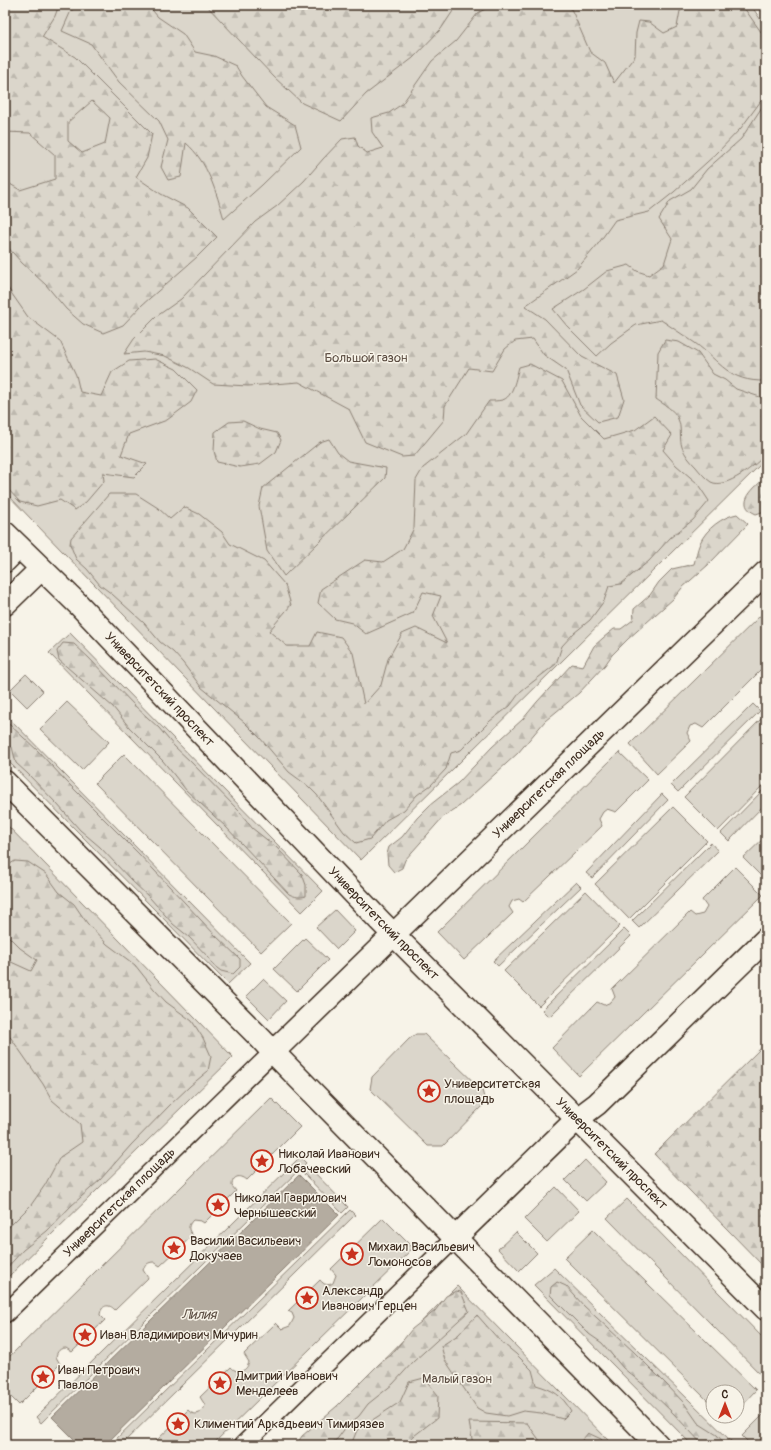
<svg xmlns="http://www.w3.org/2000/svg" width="771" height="1450" font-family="Pangolin,sans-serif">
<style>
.green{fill:#dbd6cb;stroke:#8b8074}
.forest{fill:url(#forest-firs);stroke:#8b8074;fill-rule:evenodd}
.water{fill:#b4aca0;stroke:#84786c}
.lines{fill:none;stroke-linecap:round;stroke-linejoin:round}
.street-casing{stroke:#3b2a1e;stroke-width:20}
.secondary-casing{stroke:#3b2a1e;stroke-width:25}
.street{stroke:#f7f3e8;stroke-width:17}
.secondary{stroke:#f7f3e8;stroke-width:22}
.labels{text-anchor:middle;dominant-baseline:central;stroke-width:3;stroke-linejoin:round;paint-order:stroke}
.park-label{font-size:13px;fill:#5b4c41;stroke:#f7f3e8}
.street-label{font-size:13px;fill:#3b2a1e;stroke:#f7f3e8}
.poi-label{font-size:13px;fill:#3b2a1e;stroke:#f7f3e8;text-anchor:start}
.water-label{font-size:14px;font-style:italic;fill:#5f5145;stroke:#f7f3e8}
</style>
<defs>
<pattern id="forest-firs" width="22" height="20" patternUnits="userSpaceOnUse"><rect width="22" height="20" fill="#dbd6cb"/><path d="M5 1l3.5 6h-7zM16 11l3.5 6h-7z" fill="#bdb8ae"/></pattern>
</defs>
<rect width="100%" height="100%" fill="#f7f3e8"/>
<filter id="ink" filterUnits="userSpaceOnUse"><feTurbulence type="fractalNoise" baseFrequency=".025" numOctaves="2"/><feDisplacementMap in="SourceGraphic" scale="8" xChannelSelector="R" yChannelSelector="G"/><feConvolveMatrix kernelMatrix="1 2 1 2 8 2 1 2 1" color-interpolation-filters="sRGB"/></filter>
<g filter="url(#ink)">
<path class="green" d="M5,5H751L766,28V459L361,860L5,492Z
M766,610V665L703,728L696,724L690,726L687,733L691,741L657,774L630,744Z
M70,633L323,891L302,912L49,653Z
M26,674L43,691L27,707L10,690Z
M67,702L109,742L82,770L40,729Z
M753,704L760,711L678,792L671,785Z
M5,714L250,963L228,984L5,758Z
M764,716L766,719V782L718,831L684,797Z
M619,752L648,780L616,812L607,809L603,812L599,819L602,826L523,902L519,899L512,901L509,907L513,913L464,960L437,932Z
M124,754L291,923L261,952L95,783Z
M766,787V803L729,841L721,833Z
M662,794L668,800L592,878L586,873Z
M673,807L707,841L629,919L595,884Z
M5,823L233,1057L5,1280Z
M766,836V881L743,858Z
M711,843L718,851L639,928L632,921Z
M735,867L763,895L579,1076L552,1048L597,1002L604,1005L611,1002L615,997L612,989L690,912L695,916L703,914L707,907L702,900Z
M576,882L581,887L498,966L493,961Z
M586,891L620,926L539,1006L504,971Z
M335,910L355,931L337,949L316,927Z
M624,929L631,936L549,1017L542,1010Z
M305,938L328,960L297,991L274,969Z
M263,979L286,1001L269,1019L246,996Z
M416,1034H424L482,1090L484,1098L482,1106L443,1146H428L370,1089L372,1077L409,1039Z
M271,1098L300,1127L247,1180C240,1174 232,1176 232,1186L236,1191L204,1223L201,1221L193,1220C188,1225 187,1230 193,1235L160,1266L154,1262C148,1262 145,1265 143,1270L148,1278L115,1310C109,1303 101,1305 100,1315L105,1320L72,1352L66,1348C60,1348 57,1351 56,1357L60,1364L19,1405L5,1391V1361Z
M300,1157L306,1163L41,1423L36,1417Z
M585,1160L606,1182L586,1201L565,1180Z
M308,1166L348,1207L342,1213L302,1172Z
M556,1187L579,1211L547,1242L524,1219Z
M627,1199L766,1341V1380L607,1218Z
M350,1210L355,1215L121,1445H110Z
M383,1218L413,1248L212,1445H160L156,1441L188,1410C194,1417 203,1414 205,1405L200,1397L231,1367C238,1375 247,1371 249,1362L244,1354L276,1323L282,1329L290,1326L294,1318L292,1313L288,1311L320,1280C324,1285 328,1286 333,1283L336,1275L331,1269Z
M593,1230L756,1390L737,1410V1392H713V1406L564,1258Z
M516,1232L537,1253L519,1271L498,1249Z
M554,1268L735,1445H692L534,1285Z
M457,1286L613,1445H299Z
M766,1412V1445H751L742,1436Z"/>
<path class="forest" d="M6,5H59L55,16L42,37L75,57L152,134L147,158L136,177L161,194L188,208L217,237L197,257L142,305L123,325L103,333L83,324L66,309L46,285L22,263L5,244V181L20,190L55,179V155L30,133L5,132V6ZM92,101L110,118L105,144L82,153L68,141V122Z
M76,5H114L119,6L122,5H148L158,17L183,34L195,52L214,56L236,66L242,76L266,107L295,125L301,147L262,185L224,219C216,192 208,162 186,143L181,177L168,180L161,167L168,140L159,121L119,82L91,44L62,31L70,13Z
M206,5H457L441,29L413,58L366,94L341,121L302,103L274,77Z
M492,5H569L574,15L590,52L605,63L614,83L635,56L636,33L639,21L649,22L664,33L677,27L680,11L691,5H742L766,39V94L741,128L717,153L674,192L649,212L615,220L598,244L577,269L525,306L545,319L582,357L617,375L624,399L618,417L598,422L580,405L566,370L544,355L533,339L515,341L505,349L492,371L469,368L445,406L444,420L414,456L402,457L365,442L349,409L299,382L248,386L213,384L189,368L165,356L144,352L124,354L134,339L157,316L181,299L255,222L277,206L304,181L323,159L342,139L355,137L358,146L367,153L383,148L372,132L371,118L389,113L402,104L432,61L456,41L478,13Z
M766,101V381C728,382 721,362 695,343C684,335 672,328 661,320L636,325L611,343L597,356L567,326L553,309L584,289L607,271L629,265L637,271L649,275L664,264L672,239L659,219L670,201L691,189L707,169L741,139Z
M5,284L28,317L60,341L76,375L80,392L101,396L112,372L129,361L155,359L176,369L197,390L191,402L167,420L129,434L121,455L147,464L134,477L103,473L104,481L86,502L75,510L60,500L37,506L20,502L5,486Z
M665,340L679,342L698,353L713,374L725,380L736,389L766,399V454C757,464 726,490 711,482C705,478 700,472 696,467C690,461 685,455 682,447C679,438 682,427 678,419C675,410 663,404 656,399L658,352Z
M530,364L562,381L581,416L604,439L635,430L654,416L672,435L663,450L676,465L697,483L709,501L693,520L670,538L649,561L621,584L609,586L604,601L590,620L574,633L562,646L556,664L521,691L510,706L490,721L461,750L451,753L446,769L431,785L417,795L404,810L386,820L370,839L356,843L344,832L317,795L308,786L289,772L260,738L244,722L201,687L183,663L173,652L160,642L144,623L112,594L100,585L87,569L76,559L70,544L71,538L109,494H136L158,508L170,519L184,507L199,514L222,532L230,544L264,561L285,585L291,605L269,631L287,646H310L317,632L341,637L353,653L364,704L381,685L388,659L402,634L416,628L447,643L433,616L441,596L423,592L413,613L366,634L352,623L335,619L318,603L321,589L365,560L383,562L403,549L414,528L416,480L423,468L466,434L489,401C493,401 498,401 502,400C513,398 516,377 519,367Z
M243,421L260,429L277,433L281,440L276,452L260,464L240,467L217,462L214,451L215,432L229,422Z
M329,439L338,453L348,461L386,468L385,478L284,576L267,551L259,506L263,488L320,442Z
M766,477V507L762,512L756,514C733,504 755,487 766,477Z
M737,514L748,524L708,565L682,588L673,599L628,639L612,655L605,665L579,693L545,721L518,753L461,805L443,817L405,860L402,868L394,872L388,865L387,854L389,847L402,837L417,818L430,805L458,783L492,747L523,719L537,702L572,664L583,666L594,646L603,638L614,629H621L633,620L634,609L650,595L659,582L672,569L694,564C696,557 697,550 700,543C706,529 722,517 737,514Z
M63,643L74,644L89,658L135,706L159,728L174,746L190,761L240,812L252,828L276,847L302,874L306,885V896C300,898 295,897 289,894L226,827L186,790L163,761L129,727L113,707L59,660L57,651Z
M5,723L10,725L37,750L66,781L139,854L215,935L240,959V967L233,974L221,971L213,965L209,958L189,937L173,924L150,898L131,880L100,847L80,830L57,804L28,774L16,763L12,747H5Z
M15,861L28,862L46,874L59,892L74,904L87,923L107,944L135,965L154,989L166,1002L192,1021L203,1038L211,1056L208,1071L190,1086L170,1105L131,1145L100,1180L71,1206L47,1231L23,1250L5,1270V1231L31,1205L45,1185L60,1157L82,1142L80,1124L52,1100L43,1084L11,1038L5,1032V957L9,961L31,971L37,960L20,948L5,933V867Z
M766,1043V1269L654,1154Z
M557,1282L566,1286L584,1306L634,1352L667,1385L684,1403L698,1423L717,1435L726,1445H703L673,1413L645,1386L623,1368L602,1343L589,1334L550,1295L551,1287Z
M456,1291L461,1292L469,1311L413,1362L393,1384L368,1404L359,1416L346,1427L338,1438L330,1445H296L302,1436L337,1406L379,1364L391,1355L412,1329L435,1311L446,1296Z
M477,1315L500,1341L516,1354L532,1370L536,1385C553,1390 562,1395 571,1411L563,1419L541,1413L523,1411L507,1416L486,1413L477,1408L445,1360L441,1346L458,1335Z
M424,1378L438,1395L437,1418L410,1439L408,1445H351L357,1430L400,1402L409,1382Z
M469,1422L527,1423L543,1445H473Z
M588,1433L601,1439L606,1445H578Z"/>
<path class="water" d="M299,1175L339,1215L105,1445H80L52,1417Z"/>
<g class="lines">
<g class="street-casing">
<g id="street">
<path id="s1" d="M5,1314L273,1052"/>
<path d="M243,1445L455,1238"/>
</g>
</g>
<g class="secondary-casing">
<g id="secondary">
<path id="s2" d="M5,533L79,605L381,922L766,1309"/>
<path d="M5,561L19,547"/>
<path d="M5,604L41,569"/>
<path d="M5,782L261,1039L273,1052L658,1445"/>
<path id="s3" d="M273,1052L766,572"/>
<path d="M455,1238L577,1119L597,1104L766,939"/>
</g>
</g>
<use href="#street" class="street"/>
<use href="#secondary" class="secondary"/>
</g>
</g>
<defs>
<g id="sight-ring" transform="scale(1.15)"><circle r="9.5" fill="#f7f3e8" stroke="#c8321e" stroke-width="1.5"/><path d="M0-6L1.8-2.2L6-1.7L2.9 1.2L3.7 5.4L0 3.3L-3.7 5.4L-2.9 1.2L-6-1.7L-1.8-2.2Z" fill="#c8321e"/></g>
</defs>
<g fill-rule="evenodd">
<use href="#sight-ring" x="429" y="1091"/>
<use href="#sight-ring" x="262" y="1161"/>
<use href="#sight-ring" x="218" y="1205"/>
<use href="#sight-ring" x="174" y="1248"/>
<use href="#sight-ring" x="352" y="1254"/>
<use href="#sight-ring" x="307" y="1298"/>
<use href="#sight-ring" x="85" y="1335"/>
<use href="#sight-ring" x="43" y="1377"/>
<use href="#sight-ring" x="220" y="1383"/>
<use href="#sight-ring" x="178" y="1424"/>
</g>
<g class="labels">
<g class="park-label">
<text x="366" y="358">Большой газон</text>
<text x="457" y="1379">Малый газон</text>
</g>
<g class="street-label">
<text stroke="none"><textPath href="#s2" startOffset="220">Университетский проспект</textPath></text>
<text stroke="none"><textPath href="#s3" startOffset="385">Университетская площадь</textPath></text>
<text stroke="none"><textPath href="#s2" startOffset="544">Университетский проспект</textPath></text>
<text stroke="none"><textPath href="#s2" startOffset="868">Университетский проспект</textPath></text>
<text stroke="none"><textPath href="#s1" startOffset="160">Университетская площадь</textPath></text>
</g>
<g class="poi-label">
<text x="444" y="1084">Университетская<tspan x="444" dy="15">площадь</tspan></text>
<text x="278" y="1154">Николай Иванович<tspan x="278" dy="15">Лобачевский</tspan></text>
<text x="234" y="1198">Николай Гаврилович<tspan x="234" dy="15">Чернышевский</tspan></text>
<text x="190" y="1241">Василий Васильевич<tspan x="190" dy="15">Докучаев</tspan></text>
<text x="368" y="1247">Михаил Васильевич<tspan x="368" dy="15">Ломоносов</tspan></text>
<text x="322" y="1291">Александр<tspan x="322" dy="15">Иванович Герцен</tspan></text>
<text x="100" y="1335">Иван Владимирович Мичурин</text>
<text x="58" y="1370">Иван Петрович<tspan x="58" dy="15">Павлов</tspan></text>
<text x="236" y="1376">Дмитрий Иванович<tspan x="236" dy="15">Менделеев</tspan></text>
<text x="194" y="1424">Климентий Аркадьевич Тимирязев</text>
</g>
<g class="water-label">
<text x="199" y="1314">Лилия</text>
</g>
</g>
<rect width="771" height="1450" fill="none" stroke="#f7f3e8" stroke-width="20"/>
<rect x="10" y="10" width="751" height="1430" fill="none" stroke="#3b2a1e" stroke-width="1.5" filter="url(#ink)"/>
<g transform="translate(725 1404)"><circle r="19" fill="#f7f3e8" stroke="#aca397"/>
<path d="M0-3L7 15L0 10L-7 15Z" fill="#c8321e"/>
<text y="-6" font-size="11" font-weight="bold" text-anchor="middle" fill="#3b2a1e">С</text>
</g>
</svg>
